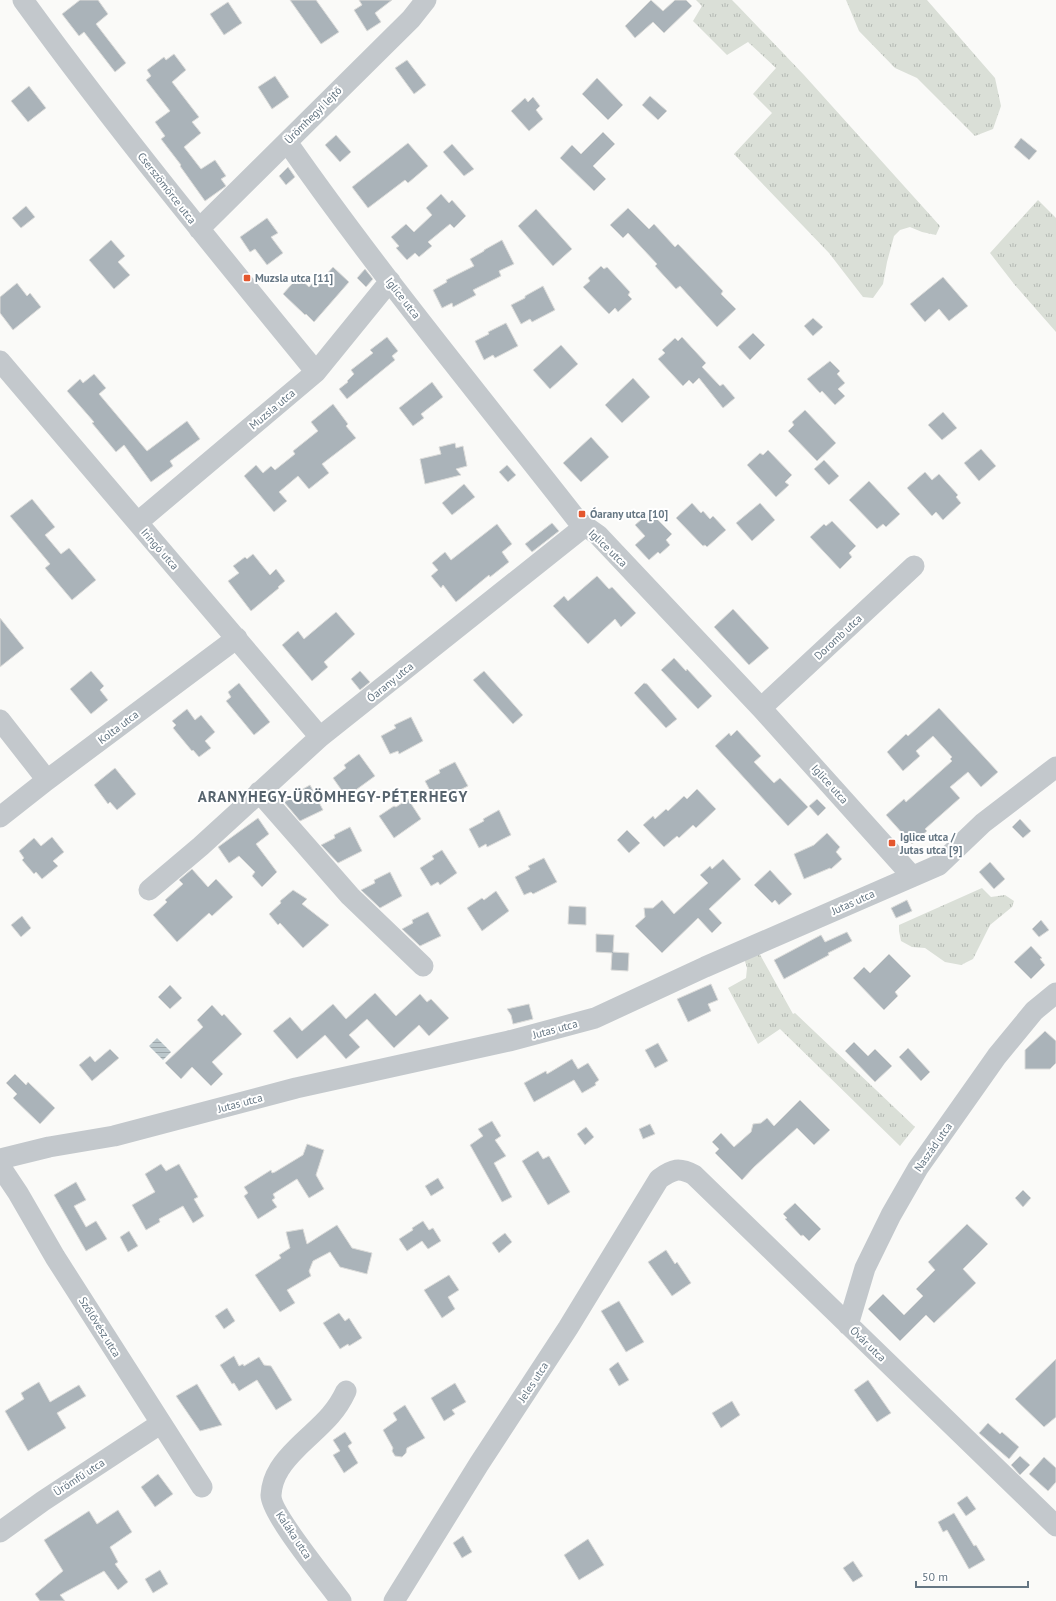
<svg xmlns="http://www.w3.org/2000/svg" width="1056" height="1601" font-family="'PT Sans',sans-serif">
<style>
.grass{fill:url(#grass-tufts)}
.water{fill:url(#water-rules)}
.building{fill:#aab3b9;stroke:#dcdcda}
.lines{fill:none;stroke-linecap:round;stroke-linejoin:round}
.minor{stroke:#c3c8cc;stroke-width:21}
.poi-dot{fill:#e4572e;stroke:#fff;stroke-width:1.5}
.labels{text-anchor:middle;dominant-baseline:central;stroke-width:4;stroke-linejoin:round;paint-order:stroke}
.street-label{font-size:11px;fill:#657683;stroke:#fff}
.poi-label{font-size:11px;font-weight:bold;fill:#657683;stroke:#fff;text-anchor:start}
.district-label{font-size:15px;font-weight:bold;letter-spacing:1px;fill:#57646e;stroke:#fff}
</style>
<defs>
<pattern id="grass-tufts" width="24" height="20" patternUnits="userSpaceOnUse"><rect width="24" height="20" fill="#dadfd7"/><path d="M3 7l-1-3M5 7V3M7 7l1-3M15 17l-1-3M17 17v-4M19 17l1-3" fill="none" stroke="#b4b9b4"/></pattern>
<pattern id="water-rules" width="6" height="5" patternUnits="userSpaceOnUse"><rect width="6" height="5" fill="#bbc7cb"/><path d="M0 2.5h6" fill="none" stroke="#9ca6aa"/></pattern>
</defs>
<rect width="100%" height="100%" fill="#fafaf8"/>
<path class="grass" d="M696,0H732L737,5L804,75L940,226L936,235L922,232L910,227L900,230L894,236L887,262L883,284L873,298L863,297L829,253L734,154L772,113L753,94L776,68L748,42L727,55L693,21L702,6Z
M846,0H927L995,78L1001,106L993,129L975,136L917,78L895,68L859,31Z
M1038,200L1056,218V332L1014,284L990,253Z
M982,888L991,897L1005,895L1014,901L1012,907L990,925L973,959L961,965L945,962L925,948L912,947L901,941L899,931V925Z
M758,951L793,1014L795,1013L915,1127L900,1146L780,1029L758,1044L728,988L746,978L747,968L744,958Z"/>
<path class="water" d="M157,1038L171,1052L163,1060L149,1046Z"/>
<path class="building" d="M80,0H98L108,14L96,24L126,63L115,72L84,32L79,36L62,14Z
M290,0H316L339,32L321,44Z
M359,0H392L375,13L381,22L367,31L354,10L362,5Z
M651,0L663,11L675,0H686L692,6L664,33L653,22L635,38L625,26Z
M228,2L242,23L224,35L210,14Z
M174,54L186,70L172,82L199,117L192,122L201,133L184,147L201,169L215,160L226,176L221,179L226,186L205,201L180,166L181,165L161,139L165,136L155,122L170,111L146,80L151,76L147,70L164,57L166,60Z
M407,60L426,85L414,94L395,68Z
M275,76L289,97L272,109L258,87Z
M597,78L623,105L608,120L582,94Z
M29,86L46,108L28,122L11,101Z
M650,96L667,111L658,120L642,105Z
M533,97L540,106L536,110L543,119L529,131L511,111L525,98L528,102Z
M603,132L615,144L593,166L606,179L594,191L560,158L572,145L581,154Z
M336,135L351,152L340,162L325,145Z
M1021,138L1037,151L1029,160L1014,147Z
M408,143L428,166L408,183L405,180L368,208L352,187Z
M452,144L474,169L464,176L443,152Z
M288,167L295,177L286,185L279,176Z
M441,194L449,203L452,200L466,216L454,228L450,224L428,242L432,246L419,257L415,253L407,260L396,248L399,246L391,237L406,224L414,232L432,215L426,208Z
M26,206L35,217L21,228L12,218Z
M628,208L649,229L654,224L675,247L678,244L723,291L721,294L736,309L717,327L680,286L676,289L655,266L657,264L628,233L623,238L610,225Z
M536,209L572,249L553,266L518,226Z
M267,218L278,233L271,237L283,253L267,265L255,249L250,252L240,237Z
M111,240L125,256L118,262L130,275L114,289L89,260Z
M502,240L514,264L499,271L501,276L473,290L476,295L453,307L452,303L442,308L433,290L447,282L446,280L474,266L470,259L484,251V250Z
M601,266L604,269L607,267L630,292L628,295L632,299L618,312L615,308L609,314L583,287L590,281L588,278Z
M333,267L349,282L314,322L306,314L305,315L283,294L298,277L309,287L321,273L325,276Z
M365,269L373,279L366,287L357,278Z
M943,277L968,306L949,321L939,309L925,322L910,304Z
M17,283L27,296L30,293L41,307L13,330L0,313V297Z
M543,286L555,310L532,322L530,319L521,324L511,305L525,298V296Z
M813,318L823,327L813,336L804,326Z
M506,323L518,346L495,358L493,355L484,360L475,341L489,334L488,332Z
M753,333L765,345L750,360L738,347Z
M387,337L398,351L392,356L395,360L347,399L339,389L348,382L347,381L354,374L351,370L373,353L370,350Z
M682,337L706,363L702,367L720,386L723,384L735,398L723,408L699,378L693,384L689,380L683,386L658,359L665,353L662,350L675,338L678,341Z
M561,345L578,364L550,389L533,370Z
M830,361L840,371L837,374L845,383L838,389L845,396L835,405L822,391L820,393L807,379Z
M94,374L106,388L99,394L147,451L187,421L200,439L170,461L173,466L151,482L124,445L116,452L92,423L94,422L67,391L80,379L83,383Z
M633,378L650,397L622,423L605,405Z
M432,382L443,397L421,414L424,418L413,426L399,408Z
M333,404L348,424L346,426L356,438L322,464L329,473L309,489L298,476L279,492L287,501L274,512L244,476L256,465L263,473L271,466L275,470L295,454L293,451L318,431L311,422Z
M805,410L836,443L817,461L788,431L794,425L792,422Z
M943,412L957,428L942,440L928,425Z
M591,437L609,457L581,482L563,463Z
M455,443L456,448L463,446L467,466L456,469L461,475L425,484L420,459L441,454L439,447Z
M981,449L996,466L979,481L964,463Z
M768,450L792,475L785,482L789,485L776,497L747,465L760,453L763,455Z
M824,460L839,476L829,485L814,469Z
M507,465L516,475L508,482L499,472Z
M925,472L932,480L939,474L958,495L956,497L961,503L943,520L936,512L932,516L907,488Z
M869,481L900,514L886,527L883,524L877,529L849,500Z
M464,484L475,497L452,515L442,503Z
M32,499L55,527L45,535L61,554L69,548L96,580L72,600L45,568L50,564L10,516Z
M692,503L701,513L703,511L710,519L713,516L726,530L707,547L705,545L703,546L676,518Z
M760,503L775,520L752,541L736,523Z
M650,512L672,534L666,540L670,545L660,554L658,552L649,560L635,545L645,536L635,525Z
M832,521L856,546L849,553L852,557L840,569L810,537L824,524L826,526Z
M552,523L559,531L532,552L525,544Z
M497,524L512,544L502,552L509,562L490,577L489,575L456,602L443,585L441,588L431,576L438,570L432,563L445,552L451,560Z
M253,554L270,575L276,569L285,581L278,587L279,588L251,611L228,581L239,573L233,566L245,557L247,559Z
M597,576L609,589L612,587L636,613L621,627L615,619L588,644L553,606L564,596L568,601Z
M733,609L769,648L749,665L714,627Z
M336,612L355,634L324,662L328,667L312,681L282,645L298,631L304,639Z
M0,618L24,648L0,667Z
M674,658L686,671L687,669L712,696L698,709L661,670Z
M91,671L104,686L100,690L108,700L91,714L70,689Z
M360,671L370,682L360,690L351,679Z
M484,671L523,715L513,724L473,680Z
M239,683L270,722L254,735L226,701L231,697L228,692Z
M644,683L647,684L677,719L666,728L634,693Z
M939,708L998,772L981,787L968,772L950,787L960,798L925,829L927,831L912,844L886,815L904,799L906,802L952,761L950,759L952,757L933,736L916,751L920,756L903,771L887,752L906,734L908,736Z
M187,709L195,720L201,715L215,732L205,741L211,748L199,757L193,750L192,751L173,728L176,725L172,721Z
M411,717L423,741L399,754L398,751L390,754L381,736L396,728L394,725Z
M737,730L761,756L754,762L774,783L780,778L808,807L788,826L715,746L729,733L731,736Z
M359,754L375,776L353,792L352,790L345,795L333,778L346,768L344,765Z
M455,762L468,786L444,798L442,796L435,800L425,781L440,773L439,770Z
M115,768L136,794L117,810L110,802L108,804L94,785Z
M310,785L323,810L300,821L284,802L296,796L294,794Z
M697,789L716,809L696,828L693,825L679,838L677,836L664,847L643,825L653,816L655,819L666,809L668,811L684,796L687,799Z
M408,799L421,819L394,838L379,816L394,806L396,807Z
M817,799L826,808L818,816L809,806Z
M499,810L511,835L487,847L486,844L479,848L469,829L484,821L483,819Z
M258,818L269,834L256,844L277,872L262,887L252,876L255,872L239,856L229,863L218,847Z
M1020,819L1031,831L1023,838L1012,827Z
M350,827L362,851L338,863L321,845L335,838L334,835Z
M627,830L640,843L629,853L617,840Z
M827,833L840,847L836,852L842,859L831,869L830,868L804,879L794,854L814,845Z
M52,837L64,852L53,861L58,866L42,879L36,872L34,874L22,860L24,858L19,851L34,838L41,846Z
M442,850L457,873L440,885L438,882L431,886L420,868L434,859L432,856Z
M544,858L557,882L533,894L531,892L524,895L515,877L530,869L528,866Z
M723,859L741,879L709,909L722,923L712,933L698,918L662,953L635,926L645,917L644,908H653L662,900L674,914L708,883L700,875L710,866L712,869Z
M990,862L1005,879L994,889L979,872Z
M192,869L208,887L216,879L233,897L212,916L209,913L177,942L153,915L167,902L165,900L183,884L179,880Z
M770,870L792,894L779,905L775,900L772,903L754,885Z
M390,872L402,896L380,908L361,890L375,883L374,880Z
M293,890L307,899L302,904L329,925L303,948L280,923L278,925L269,914L281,903L280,901Z
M496,891L509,911L482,931L467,908L482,898L484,900Z
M907,900L912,911L896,918L891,908Z
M569,906L586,907V925L568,924Z
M428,912L441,936L420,946L402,929L413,923L412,920Z
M22,916L31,928L21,937L11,925Z
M1041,920L1049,930L1039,937L1032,929Z
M847,932L852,941L828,953L829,955L784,979L774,960L821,935L825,942Z
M596,934L614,935L613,952L629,953L628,971L611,970L612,953L596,952Z
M1031,946L1042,958L1040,959L1045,965L1031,979L1014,962Z
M889,954L911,976L895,992L898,996L884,1010L853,978L864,967L870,973Z
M711,984L718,1000L708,1004L711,1011L688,1022L677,999Z
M170,985L182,998L170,1009L158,997Z
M375,993L396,1016L420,994L427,1002L431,999L449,1018L429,1036L419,1025L394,1048L367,1019L349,1035L360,1047L346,1059L325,1035L297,1059L273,1031L290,1017L302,1031L333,1004L346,1019Z
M529,1004L533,1019L513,1024L511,1015L507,1009Z
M212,1005L222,1016L224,1014L242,1034L212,1062L223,1074L211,1086L192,1067L181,1079L165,1063L203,1027L197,1020Z
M1045,1031L1056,1041V1063L1050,1069H1025V1050Z
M854,1042L868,1056L875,1049L892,1066L875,1082L845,1051Z
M658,1043L668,1061L655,1068L645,1050Z
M908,1048L930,1072L921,1081L899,1057Z
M110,1049L119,1058L92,1081L79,1065L90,1056L95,1062Z
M572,1059L578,1069L588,1063L599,1080L595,1083L596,1085L582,1093L574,1080L534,1102L524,1083L546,1071L547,1074Z
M15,1074L26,1085L28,1082L55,1108L40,1124L13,1098L17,1094L6,1083Z
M800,1100L830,1130L814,1145L797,1128L754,1167L742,1180L715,1153L719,1149L712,1142L721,1133L734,1147L751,1132L753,1124L761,1123L767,1118L774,1126Z
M492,1121L501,1136L495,1140L506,1156L494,1163L512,1197L502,1202L470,1145L483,1136L478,1129Z
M650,1124L655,1134L643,1139L639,1129Z
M586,1127L594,1137L585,1145L577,1134Z
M307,1144L324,1150L316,1175L324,1189L309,1198L297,1179L273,1194L275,1198L272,1200L277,1207L258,1219L244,1196L248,1193L244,1187L271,1170L272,1173L275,1172L303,1155Z
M538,1151L543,1159L549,1156L570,1192L548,1205L522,1161Z
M161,1164L166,1171L179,1164L198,1197L194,1199L204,1216L193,1223L183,1206L159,1219L160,1222L146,1230L132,1205L155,1192L145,1174Z
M438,1178L444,1188L431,1196L425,1186Z
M76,1182L86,1200L74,1206L86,1227L96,1221L107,1239L86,1251L54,1195Z
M1023,1190L1031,1198L1023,1207L1015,1198Z
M795,1203L821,1229L809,1241L803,1235L801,1236L785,1219L787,1218L783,1214Z
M423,1221L429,1230L433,1228L441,1241L428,1249L422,1241L407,1251L399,1239L413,1230L412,1228Z
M967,1224L988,1244L963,1269L976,1283L934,1323L926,1315L900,1341L868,1309L883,1294L904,1315L923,1296L916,1289L935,1270L928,1262Z
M337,1225L352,1248L372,1253L367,1274L340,1267L330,1252L313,1261L309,1271L311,1276L287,1290L295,1303L280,1312L255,1275L281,1258L279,1255L290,1248L286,1232L303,1229L307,1244Z
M129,1231L138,1246L128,1252L120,1237Z
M505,1233L512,1242L499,1253L492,1243Z
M666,1250L675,1264L677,1262L691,1283L672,1296L648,1262Z
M449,1275L459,1290L448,1297L455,1309L442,1318L424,1290Z
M619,1301L644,1342L626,1352L601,1311Z
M227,1308L235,1321L224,1329L215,1316Z
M339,1313L345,1321L349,1318L362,1338L349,1346L348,1344L340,1349L323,1323Z
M234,1356L239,1366L243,1364L244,1366L259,1357L264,1365L271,1366L292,1400L276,1410L257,1380L239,1391L234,1383L232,1384L220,1365Z
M1056,1359V1417L1044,1427L1015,1399Z
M618,1362L629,1380L619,1386L609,1369Z
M868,1380L891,1413L877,1422L854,1390Z
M39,1382L50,1402L79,1385L86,1396L57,1413L66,1428L28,1451L5,1411L24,1399L21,1393Z
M455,1383L466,1402L452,1410L455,1414L444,1421L431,1398Z
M197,1384L222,1425L200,1431L176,1396Z
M732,1401L740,1415L721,1428L712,1413Z
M405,1405L425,1438L407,1448L406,1453L402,1457L395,1456L392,1451L393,1448L383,1430L397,1420L393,1413Z
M988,1423L1000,1434L1002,1432L1019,1447L1009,1459L979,1433Z
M345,1432L352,1443L348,1446L358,1463L344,1473L333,1455L340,1451L333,1440Z
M1020,1456L1030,1465L1020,1475L1011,1465Z
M1044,1457L1056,1468V1482L1048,1491L1029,1474Z
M158,1474L173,1494L155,1507L141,1487Z
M967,1496L976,1509L966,1516L957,1503Z
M118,1510L132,1532L110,1547L118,1562L115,1564L128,1582L118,1590L104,1571L60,1595L65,1601H40L35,1594L63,1571L44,1540L89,1511L97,1524Z
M954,1513L974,1546L976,1545L985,1560L969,1569L947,1530L943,1532L938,1522Z
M463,1536L472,1552L462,1558L453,1543Z
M588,1539L604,1565L579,1580L564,1555Z
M853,1561L863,1576L853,1582L843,1568Z
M160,1570L168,1584L153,1593L145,1579Z"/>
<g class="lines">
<path class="minor" d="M23,0C116,128 216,250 316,372
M287,142C378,272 480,396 578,521L598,535L761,708L912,876
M199,229L411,19L426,0
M0,361L320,737
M138,522L316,372L390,281
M761,708L914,566
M0,720L47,780
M259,792L350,896L423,966
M0,817L47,780L237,638
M149,890L201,846L320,737L585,526
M0,1159L49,1147L114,1136L296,1088L509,1041L595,1018L705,967L939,865L983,823L1056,767
M0,1166L18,1193L55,1257L202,1487
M848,1325L865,1268L891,1215L918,1168L997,1056L1034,1011L1056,993
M0,1532L43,1501L160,1424
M341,1601C328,1583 270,1513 271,1495C272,1475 284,1461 297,1448C317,1428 334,1417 346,1391
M394,1601L479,1464L568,1328L659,1179C673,1169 679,1167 694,1175L1056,1526"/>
</g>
<g class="poi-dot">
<rect x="243" y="274" width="8" height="8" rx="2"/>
<rect x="578" y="510" width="8" height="8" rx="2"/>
<rect x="888" y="839" width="8" height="8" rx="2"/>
</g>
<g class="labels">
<g class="street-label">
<text transform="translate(313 115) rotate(-45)">Ürömhegyi lejtő</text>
<text transform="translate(167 188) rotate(52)">Cserszömörce utca</text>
<text transform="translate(403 298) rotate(52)">Iglice utca</text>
<text transform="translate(272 409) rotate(-40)">Muzsla utca</text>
<text transform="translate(608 548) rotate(44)">Iglice utca</text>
<text transform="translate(160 549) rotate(49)">Iringó utca</text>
<text transform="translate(838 637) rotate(-43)">Doromb utca</text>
<text transform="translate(390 682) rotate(-39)">Óarany utca</text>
<text transform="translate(118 727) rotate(-37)">Kolta utca</text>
<text transform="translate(830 784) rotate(48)">Iglice utca</text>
<text transform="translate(853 902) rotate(-24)">Jutas utca</text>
<text transform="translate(555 1029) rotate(-15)">Jutas utca</text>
<text transform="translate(240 1103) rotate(-15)">Jutas utca</text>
<text transform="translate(933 1147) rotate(-55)">Naszád utca</text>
<text transform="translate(100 1327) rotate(58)">Szőlővész utca</text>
<text transform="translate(868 1344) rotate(44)">Óvár utca</text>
<text transform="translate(533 1382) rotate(-57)">Jeles utca</text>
<text transform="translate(79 1477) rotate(-33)">Ürömfű utca</text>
<text transform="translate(294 1535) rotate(56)">Kaláka utca</text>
</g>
<g class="poi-label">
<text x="255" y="278">Muzsla utca [11]</text>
<text x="590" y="514">Óarany utca [10]</text>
<text x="900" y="837">Iglice utca /<tspan x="900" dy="13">Jutas utca [9]</tspan></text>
</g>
<g class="district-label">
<text x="333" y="796">ARANYHEGY-ÜRÖMHEGY-PÉTERHEGY</text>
</g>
</g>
<path d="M916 1581v6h112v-6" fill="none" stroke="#657683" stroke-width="2"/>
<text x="922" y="1581" font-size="12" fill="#657683" stroke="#ffffff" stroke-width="3" paint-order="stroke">50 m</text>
</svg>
